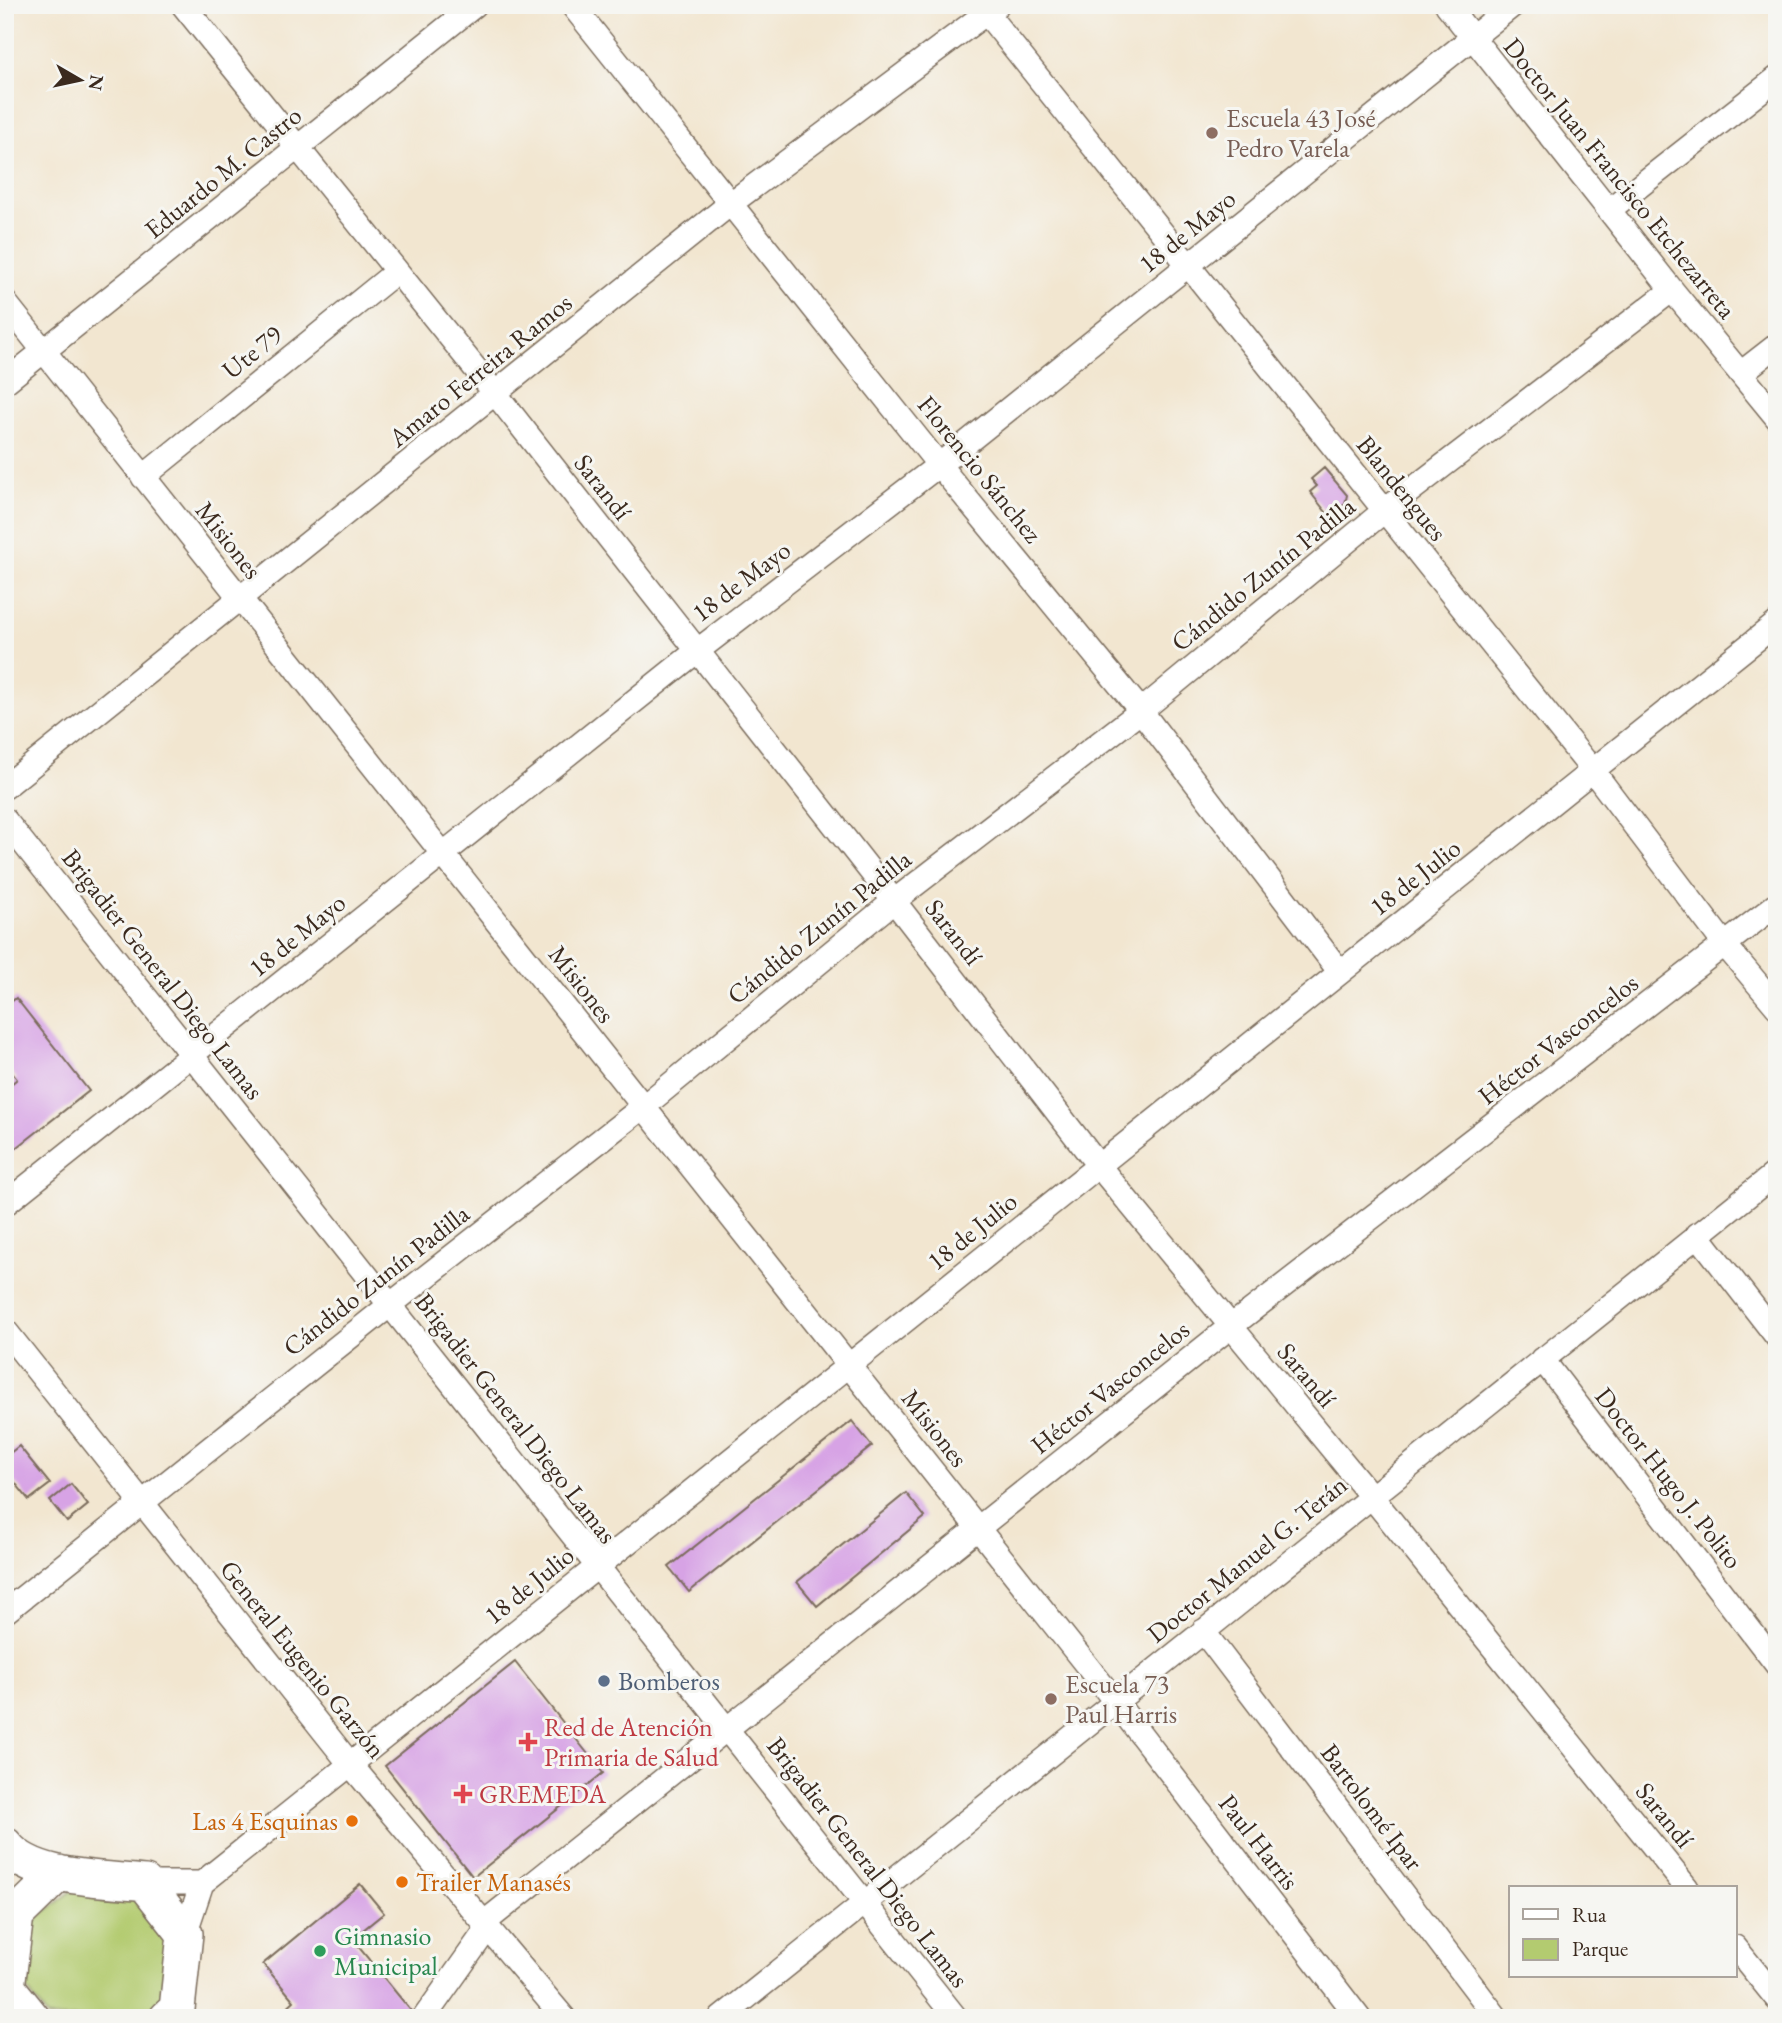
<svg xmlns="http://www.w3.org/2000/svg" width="1782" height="2023" font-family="'EB Garamond',serif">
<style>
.green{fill:#b3cb70;stroke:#777a47;stroke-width:2}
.building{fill:#d7a3e5}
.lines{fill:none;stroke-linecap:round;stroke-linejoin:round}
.street-casing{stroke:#7b6c5c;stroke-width:26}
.primary-casing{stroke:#7b6c5c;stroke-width:38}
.street{stroke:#fff;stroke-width:23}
.primary{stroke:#fff;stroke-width:35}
.education-dot{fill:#8d6e63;stroke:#f6f6f2;stroke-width:2.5}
.service-dot{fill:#5c6f8a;stroke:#f6f6f2;stroke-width:2.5}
.health-dot{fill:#e0444e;stroke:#f6f6f2;stroke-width:2.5}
.food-dot{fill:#e8710a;stroke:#f6f6f2;stroke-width:2.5}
.leisure-dot{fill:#2e9e5b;stroke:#f6f6f2;stroke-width:2.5}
.labels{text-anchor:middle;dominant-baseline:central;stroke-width:6;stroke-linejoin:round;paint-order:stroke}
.education-label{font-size:26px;fill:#785e54;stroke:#f6f6f2;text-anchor:start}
.street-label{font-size:26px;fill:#3b2a1e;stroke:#f6f6f2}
.service-label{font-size:26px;fill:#4e5e75;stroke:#f6f6f2;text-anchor:start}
.health-label{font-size:26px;fill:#be3a42;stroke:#f6f6f2;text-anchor:start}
.food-label{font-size:26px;fill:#c56008;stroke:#f6f6f2;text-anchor:end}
.leisure-label{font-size:26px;fill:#27864d;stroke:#f6f6f2;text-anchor:start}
</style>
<rect width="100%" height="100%" fill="#f6f6f2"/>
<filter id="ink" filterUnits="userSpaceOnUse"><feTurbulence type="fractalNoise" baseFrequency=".0143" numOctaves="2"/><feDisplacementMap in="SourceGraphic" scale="14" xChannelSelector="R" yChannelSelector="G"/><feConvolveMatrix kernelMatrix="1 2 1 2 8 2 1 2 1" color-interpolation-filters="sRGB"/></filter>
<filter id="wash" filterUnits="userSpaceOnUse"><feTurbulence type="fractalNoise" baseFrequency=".00686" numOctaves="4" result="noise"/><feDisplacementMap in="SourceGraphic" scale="28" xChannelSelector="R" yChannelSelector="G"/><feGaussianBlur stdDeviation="1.57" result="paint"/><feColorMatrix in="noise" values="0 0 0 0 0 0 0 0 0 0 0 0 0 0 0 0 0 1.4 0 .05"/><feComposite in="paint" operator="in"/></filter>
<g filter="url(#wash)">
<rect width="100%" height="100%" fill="#f2e6d0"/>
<path class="green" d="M78,1886L138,1893L176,1941L169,2003L151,2018H48L23,1984L31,1923Z"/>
<g id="blocks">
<path class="building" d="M1324,468L1347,495L1345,504L1330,517L1310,492L1317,486L1311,479Z
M16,998L89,1091L5,1157V1089L17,1079L5,1064V1007Z
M852,1421L872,1446L689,1592L669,1567Z
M19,1446L50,1484L29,1500L5,1470V1457Z
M71,1484L88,1505L67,1522L50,1501Z
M906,1493L925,1517L817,1606L797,1582Z
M515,1662L603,1773L473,1877L385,1766Z
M360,1884L384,1913L352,1939L412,2012L410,2018H275L294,2001L263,1964Z"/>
</g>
</g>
<g filter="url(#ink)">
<use href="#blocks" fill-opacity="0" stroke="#7b6c5c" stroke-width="2"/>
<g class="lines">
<g class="street-casing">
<path id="street" d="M183,5L495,393L894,901L1098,1165L1371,1496L1687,1888
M572,5L939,465L1141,711L1340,972
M980,5L1593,771L1725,945L1777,1007
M1447,5L1672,290L1777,418
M1609,210L1777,78
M5,302L1115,1701L1359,2018
M1741,373L1777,345
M5,382L475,5
M143,477L396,272
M5,787L730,204L997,5
M5,820L956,2018
M5,1204L697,651L939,465L1513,5
M1697,1234L1777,1337
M5,1330L350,1764L564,2018
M1542,1359L1777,1665
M5,1612L390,1305L643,1107L894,901L1141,711L1384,511L1672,290
M1203,1631L1497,2018
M145,1883H202
M485,1922L1230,1327L1777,904
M185,1934L202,1883L1777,623
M1735,1947L1777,1999
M424,2018L489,1926
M721,2018L1777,1172"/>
</g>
<g class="primary-casing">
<path id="primary" d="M5,1845C32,1880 103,1878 145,1883L185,1934L177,2009L167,2018
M32,2018L7,1987L16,1915L59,1873"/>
</g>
<use href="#street" class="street"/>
<use href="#primary" class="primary"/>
</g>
</g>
<g class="education-dot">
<circle cx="1212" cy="133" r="7"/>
<circle cx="1051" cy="1699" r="7"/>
</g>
<circle class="service-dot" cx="604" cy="1681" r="7"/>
<g class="health-dot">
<path d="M524.5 1731.5h7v7h7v7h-7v7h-7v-7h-7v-7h7z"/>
<path d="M459.5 1783.5h7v7h7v7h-7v7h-7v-7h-7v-7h7z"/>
</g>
<g class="food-dot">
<circle cx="352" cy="1821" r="7"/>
<circle cx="402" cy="1882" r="7"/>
</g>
<circle class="leisure-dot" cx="320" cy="1951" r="7"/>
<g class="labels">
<g class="education-label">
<text x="1226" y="118">Escuela 43 José<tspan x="1226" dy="30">Pedro Varela</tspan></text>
<text x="1065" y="1684">Escuela 73<tspan x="1065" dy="30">Paul Harris</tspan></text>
</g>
<g class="street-label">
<text transform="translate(223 172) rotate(-39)">Eduardo M. Castro</text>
<text transform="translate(1620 178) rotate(51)">Doctor Juan Francisco Etchezarreta</text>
<text transform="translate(1187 231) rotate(-39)">18 de Mayo</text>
<text transform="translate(252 352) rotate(-39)">Ute 79</text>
<text transform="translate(480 370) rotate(-39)">Amaro Ferreira Ramos</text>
<text transform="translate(980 469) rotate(51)">Florencio Sánchez</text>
<text transform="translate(603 487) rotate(52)">Sarandí</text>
<text transform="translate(1402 488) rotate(51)">Blandengues</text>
<text transform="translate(229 540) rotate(52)">Misiones</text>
<text transform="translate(1263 574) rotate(-39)">Cándido Zunín Padilla</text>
<text transform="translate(741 581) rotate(-37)">18 de Mayo</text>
<text transform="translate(1415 877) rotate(-38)">18 de Julio</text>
<text transform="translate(819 927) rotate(-39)">Cándido Zunín Padilla</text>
<text transform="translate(954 932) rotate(52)">Sarandí</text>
<text transform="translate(297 935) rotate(-39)">18 de Mayo</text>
<text transform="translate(163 974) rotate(52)">Brigadier General Diego Lamas</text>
<text transform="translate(582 984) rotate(52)">Misiones</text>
<text transform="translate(1558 1039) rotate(-38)">Héctor Vasconcelos</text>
<text transform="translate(972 1231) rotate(-39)">18 de Julio</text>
<text transform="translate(376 1280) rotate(-38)">Cándido Zunín Padilla</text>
<text transform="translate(1307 1375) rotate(50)">Sarandí</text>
<text transform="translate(1110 1387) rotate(-39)">Héctor Vasconcelos</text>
<text transform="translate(516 1418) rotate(52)">Brigadier General Diego Lamas</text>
<text transform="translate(935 1428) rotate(52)">Misiones</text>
<text transform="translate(1669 1478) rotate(52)">Doctor Hugo J. Polito</text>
<text transform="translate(1247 1559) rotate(-39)">Doctor Manuel G. Terán</text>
<text transform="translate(529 1585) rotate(-39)">18 de Julio</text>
<text transform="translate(303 1659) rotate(51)">General Eugenio Garzón</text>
<text transform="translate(1372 1807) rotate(53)">Bartolomé Ipar</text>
<text transform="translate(1665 1815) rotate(51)">Sarandí</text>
<text transform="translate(1259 1842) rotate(52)">Paul Harris</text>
<text transform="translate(868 1862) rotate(52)">Brigadier General Diego Lamas</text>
</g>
<g class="service-label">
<text x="618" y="1681">Bomberos</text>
</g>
<g class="health-label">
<text x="544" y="1727">Red de Atención<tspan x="544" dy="30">Primaria de Salud</tspan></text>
<text x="479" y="1794">GREMEDA</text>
</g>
<g class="food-label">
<text x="338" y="1821">Las 4 Esquinas</text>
<text x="416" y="1882" text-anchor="start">Trailer Manasés</text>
</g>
<g class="leisure-label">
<text x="334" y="1936">Gimnasio<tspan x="334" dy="30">Municipal</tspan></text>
</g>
</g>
<rect width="1782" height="2023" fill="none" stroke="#f6f6f2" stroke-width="28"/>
<rect x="1509" y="1886" width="228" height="91" fill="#f6f6f2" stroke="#aba49d" stroke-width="2"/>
<rect x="1523" y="1909" width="35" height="10" fill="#ffffff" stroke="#aba49d" stroke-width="2"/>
<text x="1572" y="1922" font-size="21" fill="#3b2a1e">Rua</text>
<rect x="1523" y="1939" width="35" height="21" fill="#b3cb70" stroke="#aba49d" stroke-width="2"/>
<text x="1572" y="1956" font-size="21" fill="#3b2a1e">Parque</text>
<g transform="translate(80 80) rotate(99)" stroke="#f6f6f2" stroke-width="5" paint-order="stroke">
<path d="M0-5L12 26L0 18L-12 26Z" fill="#3b2a1e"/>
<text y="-10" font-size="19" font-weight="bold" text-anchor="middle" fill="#3b2a1e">N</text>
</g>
</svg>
